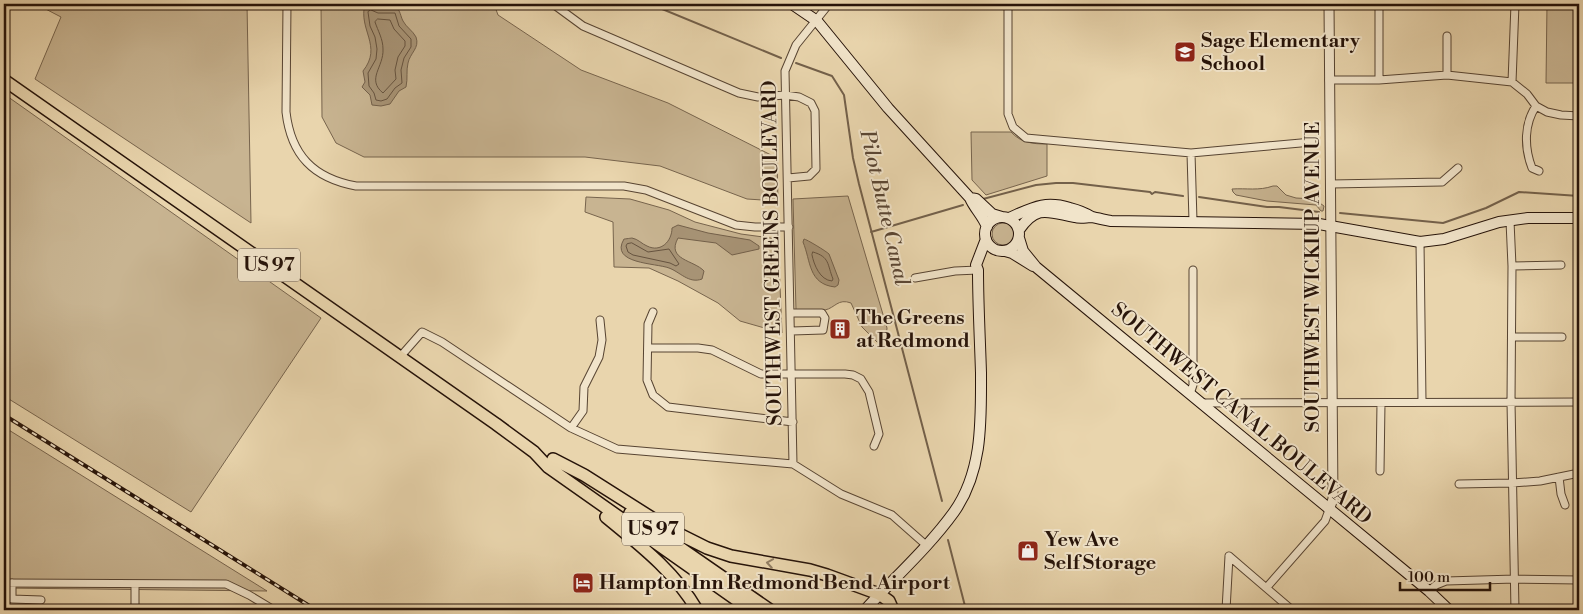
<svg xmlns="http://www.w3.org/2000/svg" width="1583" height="614" font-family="'Libre Bodoni',serif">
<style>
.green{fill:#c8b491;stroke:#77644d}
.water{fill:#a79375;stroke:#73604a}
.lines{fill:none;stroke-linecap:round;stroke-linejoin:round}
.shore{stroke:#66533f;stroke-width:1}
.stream{stroke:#73604a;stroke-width:2}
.minor-casing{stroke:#574432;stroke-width:9}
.tertiary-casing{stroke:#574432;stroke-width:11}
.secondary-casing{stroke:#261309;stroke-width:12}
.trunk-casing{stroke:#261309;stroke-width:14}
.minor{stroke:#f1e4ca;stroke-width:7}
.tertiary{stroke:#f1e4ca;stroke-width:9}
.secondary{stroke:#f1e4ca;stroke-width:10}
.trunk{stroke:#e9d5ad;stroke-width:11}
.rail-casing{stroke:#261309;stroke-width:4}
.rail{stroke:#f1e4ca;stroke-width:2;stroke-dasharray:5.5;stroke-linecap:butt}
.oneway{stroke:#917e63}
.labels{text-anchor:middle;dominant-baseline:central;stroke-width:4;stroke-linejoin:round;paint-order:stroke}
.shield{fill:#f1e4ca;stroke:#635243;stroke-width:1}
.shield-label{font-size:19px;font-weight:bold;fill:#261309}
.poi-label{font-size:20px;font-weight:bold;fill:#261309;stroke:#f1e4ca;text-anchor:start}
.street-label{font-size:20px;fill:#261309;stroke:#f1e4ca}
.water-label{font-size:21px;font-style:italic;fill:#5a4634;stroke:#f1e4ca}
</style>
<rect width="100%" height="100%" fill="#e9d5ad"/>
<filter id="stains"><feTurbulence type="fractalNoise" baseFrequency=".004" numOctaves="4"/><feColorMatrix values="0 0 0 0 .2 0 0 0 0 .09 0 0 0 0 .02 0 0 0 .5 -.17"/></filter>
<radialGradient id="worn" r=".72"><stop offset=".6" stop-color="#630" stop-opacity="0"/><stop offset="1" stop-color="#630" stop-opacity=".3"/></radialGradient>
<path class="green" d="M36,4H247L251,223L35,79L61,17Z
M321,4H494L498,15L581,70L668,103L777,158L778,201L747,199L660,166L585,157H364L336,143L322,117Z
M1547,4H1579V83H1546Z
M4,94L321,318L191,512L4,396Z
M971,132H1011C1021,143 1033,144 1047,144V176L986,195L972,180Z
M1273,186H1277L1286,195L1296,198L1314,199L1324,206L1323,211H1321L1316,205L1267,201L1236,195L1233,192L1232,189C1246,188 1259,191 1273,186Z
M848,196L887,328L886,338L883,343L877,342L862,327L851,303C838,298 835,308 825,310C816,312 805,310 796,310L793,199Z
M586,197L630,199L669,210L695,222L741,234L778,239L782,333L740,321L718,303L678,281L649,268L614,267L613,222L585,212Z
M992 234a11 11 0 1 1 22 0a11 11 0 1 1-22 0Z
M4,427L267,591L4,588Z"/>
<path class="water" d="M365,4H372L379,8L396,7C401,12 400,15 403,21C406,27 413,31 416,37C420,48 410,53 408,63C406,71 408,78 406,87L399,91L390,104L381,106L372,105L370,95L362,87L365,82L363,71C383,46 358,30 365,4Z
M678,225L708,233L750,240L759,246V249L732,255L716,243L678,238C666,260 694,260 704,271L702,279C689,284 680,272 669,268C656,263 609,264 624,239C625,239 632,238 632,238C638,239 642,244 647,246C661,253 672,241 672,228Z
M804,239C806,239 826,251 829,254L839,280L838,285L835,287C808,284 811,261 803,242Z"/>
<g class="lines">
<path class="shore" d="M371,10L378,13H395L399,26L411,39V47L404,58L401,70L402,83L395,88L387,99L381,101L376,100L374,93L369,86L368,73L376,59L377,49L375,37L370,26L368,12Z
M378,19L390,20L394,29L405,41V46L398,57L395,70L396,79L383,93C366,79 384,67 383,49C383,39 378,31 375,22Z
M632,243L648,252L669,249L679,264L676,266L670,263L633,255L628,252L626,246L627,244Z
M813,252C830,257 827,264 833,279L832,281C820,280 814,265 812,255Z"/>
<path class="stream" d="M650,4L781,58
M796,63L832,76L844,95L853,158L859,184L942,501
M1199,197L1267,207H1279L1319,212
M983,199L1036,185L1056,183H1073L1150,192L1152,194L1155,192L1183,196
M1340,213L1443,223L1486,208L1519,192L1579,196
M871,232L963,205
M948,540L966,610"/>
<g class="minor-casing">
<path id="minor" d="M287,4L286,112C291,155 313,178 356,186H624L646,190L736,225L755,227H789
M553,4L583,26L739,93L758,97L785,95L799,97L811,103L815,111L816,169L809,176L788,178
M1008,4V114L1013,127L1026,138L1191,153L1312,142
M1379,4V80
M1447,36V75
M1329,80H1379L1447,75L1512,82L1527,94L1536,106L1547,112L1561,115L1579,116
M1512,82L1515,4
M1536,106C1524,124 1524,147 1532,168L1539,171
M1191,153L1193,221
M1331,184L1442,182L1458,168
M1510,221L1512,266L1511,402L1515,610
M1420,242L1422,401
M1512,266L1561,265
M915,278L955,271L978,270
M653,312L648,324L647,380L653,395L668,407L793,422
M792,313H822L825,318L823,330L792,331
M1512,337H1562
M648,348H698L712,350L761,374H845L853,375L861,379L869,392L879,434L874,446
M400,357L422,332L442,342L571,428L583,411L584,387L599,357L602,340L600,320
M1190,394L1193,385V270
M1200,403L1579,402
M571,428L617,449L793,464L841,494L892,515L926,545
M793,464L785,71L796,45L829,4
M1380,471L1381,403
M1559,477L1561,494L1565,505
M1459,484L1512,483L1540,481L1579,473
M1229,556L1292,610
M4,583L226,584L249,595L274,610
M12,583V599L41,600
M135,584V610
M1267,587L1325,521L1329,510
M1429,591L1436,585L1446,581L1515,579L1579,580
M1226,610L1229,556"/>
</g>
<g class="tertiary-casing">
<path id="tertiary" d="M1329,4L1333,499L1329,510"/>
</g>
<g class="secondary-casing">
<path id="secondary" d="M792,4L817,21L888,108L970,198C974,208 983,216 987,227
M970,198L976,199L992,214L1002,217
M985 234a17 17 0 1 1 34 0a17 17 0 1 1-34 0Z
M1009,218C1032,208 1044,200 1070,208C1078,210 1084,212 1092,217
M1019,230C1037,204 1048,212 1075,217C1081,219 1086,217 1091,217C1098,218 1105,220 1111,221L1319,224L1420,242L1444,239L1499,222L1528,218H1579
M1019,238L1023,251L1036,267L1429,591L1449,610
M1005,251L1012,253L1033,266
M865,610C894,578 928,548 954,512C983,471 981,420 981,373C980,339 978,304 978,270L976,265L986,239"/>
</g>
<g class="trunk-casing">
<path id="trunk" d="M4,80L496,424L534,452L548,467L751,610
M553,459L584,475L671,530L707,548L731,556L810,570L827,575L879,594L889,601L893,610
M630,513L770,610
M606,517C640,545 675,572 697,610"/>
</g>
<use href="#minor" class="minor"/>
<use href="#tertiary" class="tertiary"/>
<use href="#secondary" class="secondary"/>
<use href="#trunk" class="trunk"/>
<g class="rail-casing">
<path id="rail" d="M4,415L316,610"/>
</g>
<use href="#rail" class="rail"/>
</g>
<defs><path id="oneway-chevron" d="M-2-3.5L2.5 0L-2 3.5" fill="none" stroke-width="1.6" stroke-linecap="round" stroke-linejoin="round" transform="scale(1.25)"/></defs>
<use class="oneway" href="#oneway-chevron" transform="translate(770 563) rotate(-171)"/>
<defs>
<g id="school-square" transform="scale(1.125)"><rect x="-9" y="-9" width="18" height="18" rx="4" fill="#8f2418" stroke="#f1e4ca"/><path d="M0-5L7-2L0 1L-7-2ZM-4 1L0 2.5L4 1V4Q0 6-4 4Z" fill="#fff"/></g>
<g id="building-square" transform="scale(1.125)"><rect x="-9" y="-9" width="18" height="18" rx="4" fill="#8f2418" stroke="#f1e4ca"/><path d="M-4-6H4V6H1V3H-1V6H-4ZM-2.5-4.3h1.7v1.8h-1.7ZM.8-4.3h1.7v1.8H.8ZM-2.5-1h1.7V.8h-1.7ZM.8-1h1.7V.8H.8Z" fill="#fff"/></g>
<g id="shop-square" transform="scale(1.125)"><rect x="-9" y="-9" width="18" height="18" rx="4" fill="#8f2418" stroke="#f1e4ca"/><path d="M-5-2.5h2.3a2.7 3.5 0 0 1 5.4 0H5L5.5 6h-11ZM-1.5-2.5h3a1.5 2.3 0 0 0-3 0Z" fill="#fff"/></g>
<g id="hotel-square" transform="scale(1.125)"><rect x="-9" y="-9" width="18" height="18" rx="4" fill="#8f2418" stroke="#f1e4ca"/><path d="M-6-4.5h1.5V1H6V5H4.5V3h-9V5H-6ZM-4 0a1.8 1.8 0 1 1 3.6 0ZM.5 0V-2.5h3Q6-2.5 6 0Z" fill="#fff"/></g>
</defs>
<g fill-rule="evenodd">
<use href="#school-square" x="1185" y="52"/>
<use href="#building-square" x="840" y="329"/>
<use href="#shop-square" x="1028" y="551"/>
<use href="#hotel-square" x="583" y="583"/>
</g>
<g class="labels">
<g class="shield">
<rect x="238" y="248.5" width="62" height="33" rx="4"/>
<rect x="622" y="512.5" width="62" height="33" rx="4"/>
</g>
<g class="shield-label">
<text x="269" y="265">US 97</text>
<text x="653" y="529">US 97</text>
</g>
<g class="poi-label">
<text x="1201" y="41">Sage Elementary<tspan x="1201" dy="23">School</tspan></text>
<text x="856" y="318">The Greens<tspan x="856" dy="23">at Redmond</tspan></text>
<text x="1044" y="540">Yew Ave<tspan x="1044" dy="23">Self Storage</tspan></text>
<text x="599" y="583">Hampton Inn Redmond Bend Airport</text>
</g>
<g class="street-label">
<text transform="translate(773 253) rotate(-91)">SOUTHWEST GREENS BOULEVARD</text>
<text transform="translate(1313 277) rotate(-90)">SOUTHWEST WICKIUP AVENUE</text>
<text transform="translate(1241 414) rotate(40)">SOUTHWEST CANAL BOULEVARD</text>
</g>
<g class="water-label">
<text transform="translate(884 208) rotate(77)">Pilot Butte Canal</text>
</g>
</g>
<rect width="1583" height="614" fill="none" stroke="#e9d5ad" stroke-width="20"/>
<rect x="5" y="5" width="1573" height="604" fill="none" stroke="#261309" stroke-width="2.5"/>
<rect x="10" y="10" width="1563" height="594" fill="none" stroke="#261309"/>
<path d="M1400 582v8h90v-8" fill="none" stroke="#261309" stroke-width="2.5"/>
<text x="1408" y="582" font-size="15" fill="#261309" stroke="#f1e4ca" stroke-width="4" paint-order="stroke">100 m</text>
<rect width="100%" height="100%" filter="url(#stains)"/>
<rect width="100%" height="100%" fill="url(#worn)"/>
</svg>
